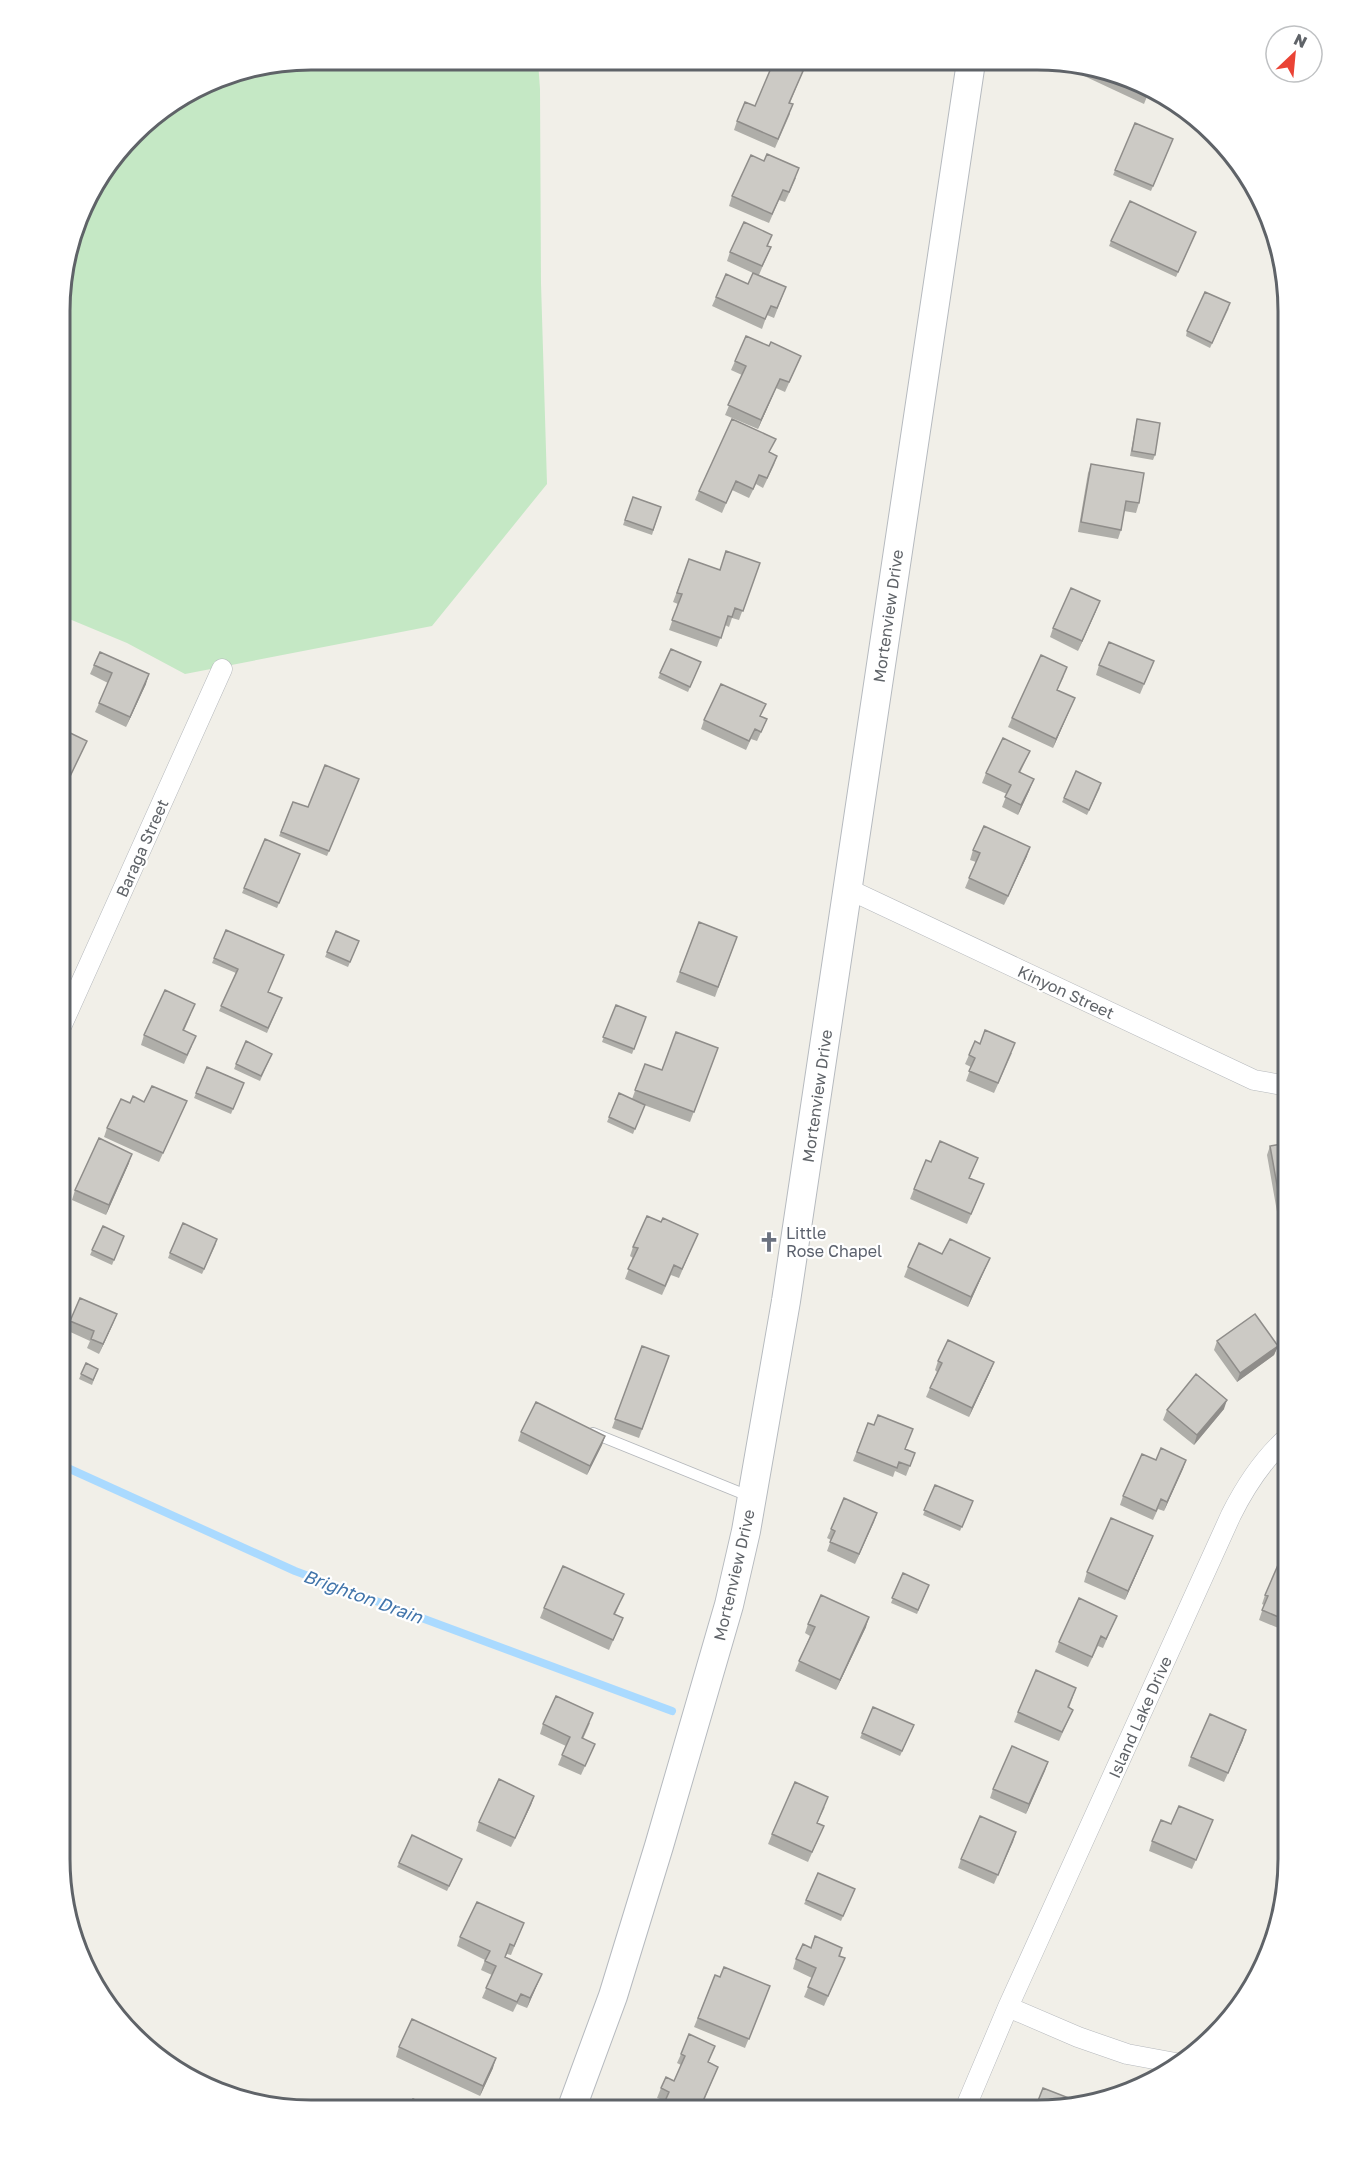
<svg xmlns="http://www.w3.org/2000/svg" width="1348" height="2171" font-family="'Golos Text',sans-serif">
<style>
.green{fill:#c5e8c5}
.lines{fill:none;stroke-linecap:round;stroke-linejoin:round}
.stream{stroke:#aadaff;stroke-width:8}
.lane-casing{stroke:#b5b8bc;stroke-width:12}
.street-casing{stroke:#b5b8bc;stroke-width:21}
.secondary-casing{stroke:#b6babf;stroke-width:30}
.lane{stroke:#fff;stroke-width:10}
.street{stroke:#fff;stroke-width:20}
.secondary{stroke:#fff;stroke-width:28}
.wall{fill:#afaea9}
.shaded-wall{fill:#8f8d8a}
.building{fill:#cccac5;stroke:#8f8d8a;stroke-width:1.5}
.labels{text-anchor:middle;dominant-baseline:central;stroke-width:4.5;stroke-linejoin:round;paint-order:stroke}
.street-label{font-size:16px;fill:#5f6368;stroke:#fff}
.worship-label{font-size:16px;fill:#5b616d;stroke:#fff;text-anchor:start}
.water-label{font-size:18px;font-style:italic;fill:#4174aa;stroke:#fff}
.rim{fill:none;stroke:#5f6368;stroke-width:3}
</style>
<rect width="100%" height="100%" fill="#f1efe8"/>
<path class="green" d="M312,60L538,61L540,89L541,283L547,484L432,626L185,674L127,643L62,616V279L86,200L146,123L216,79Z"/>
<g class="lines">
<path class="stream" d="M61,1465L295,1571L672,1711"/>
<g class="lane-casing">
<path id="lane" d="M593,1433L751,1497"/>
</g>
<g class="street-casing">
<path id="street" d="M848,889L1254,1080L1288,1086
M61,1027L222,669
M1008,2007L1078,2037L1127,2054L1181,2064
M964,2111L1008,2007L1231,1515C1246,1485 1263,1459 1288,1437"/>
</g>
<g class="secondary-casing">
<path id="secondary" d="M571,2110L613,1996L659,1846L729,1605L746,1531L786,1301L971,62"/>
</g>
<use href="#lane" class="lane"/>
<use href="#street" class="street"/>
<use href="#secondary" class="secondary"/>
</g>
<path class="wall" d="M1085,66L1133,79L1150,89L1144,104L1082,75Z
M803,71L790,103V114L775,148L734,130L737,121L755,106Z
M1135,123L1173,139L1151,191L1113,175Z
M764,161L796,178L785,202L779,200L769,223L729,206L732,196Z
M1194,237L1176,277L1109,246L1111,241Z
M768,246L771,247L759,275L786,287L774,318L767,315L762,329L712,306L716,297L748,284L753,273L727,261L730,252Z
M1229,308L1210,348L1186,336L1187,331Z
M769,346L801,356L785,392L776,388L758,429L725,415L742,375L731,370L735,361Z
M1137,419L1155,455L1153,460L1130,456L1136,424Z
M770,453L777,456L774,465L763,488L756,484L749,498L732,490L722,513L695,500L699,491Z
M1091,464L1139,503L1136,513L1124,511L1121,530L1118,539L1078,532L1088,473Z
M633,497L661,507L652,535L623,525Z
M689,559L719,570L760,563L739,620L732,618L729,627L725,625L717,647L669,630L678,604L673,602Z
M1096,611L1078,651L1050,637L1053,628Z
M671,649L701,662L688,692L658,678Z
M1154,661L1140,694L1096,675L1099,665Z
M94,665L146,684L126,727L95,712L108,683L90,674Z
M1064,676L1057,690L1071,707L1053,748L1008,727L1012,718Z
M761,716L767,719L763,728L757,741L751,739L746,750L701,729L704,720Z
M1030,751L1020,773L1030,789L1018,815L1002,807L1007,794L982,783L986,773Z
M359,779L327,856L279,836L293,802L308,807Z
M1100,788L1087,815L1062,802L1064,798Z
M265,839L300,854L277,908L242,893Z
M973,850L1027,856L1004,905L965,888L976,862L970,860Z
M699,922L737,937L715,997L676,982Z
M226,930L268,992L282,998L267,1033L219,1011L236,973L212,963Z
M336,931L359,941L348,967L325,957Z
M616,1005L646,1017L632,1054L602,1042Z
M191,1014L184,1031L192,1046L184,1064L141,1045L144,1035Z
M718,1048L690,1122L644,1105L633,1134L607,1122L619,1093L632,1099L645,1064L662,1070Z
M1012,1053L994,1093L966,1081L971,1067L965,1064L969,1055Z
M272,1054L260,1081L234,1069L236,1064Z
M207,1067L244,1083L231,1114L194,1098Z
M187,1101L159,1162L104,1137L107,1128L130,1103Z
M1270,1146L1288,1221L1279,1223L1267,1155Z
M931,1162L974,1167L970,1178L980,1194L967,1224L910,1199L914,1189Z
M129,1163L106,1215L72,1200L75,1190Z
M103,1226L124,1236L112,1265L90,1255Z
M694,1243L679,1278L671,1275L662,1295L625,1279L633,1258L630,1256L633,1247Z
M216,1244L202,1274L168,1258L170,1253Z
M942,1254L990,1258L986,1267L968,1307L904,1277L908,1267Z
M117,1314L99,1354L87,1348L90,1341L66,1330L70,1321Z
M1217,1341L1278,1346L1274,1355L1237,1382L1214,1350Z
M642,1346L669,1356L639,1438L612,1428Z
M938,1361L994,1362L990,1372L969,1417L926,1397L937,1372L935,1370Z
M86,1363L98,1369L92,1385L79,1379Z
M1224,1409L1194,1445L1163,1420L1167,1410Z
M868,1423L905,1450L915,1453L906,1476L895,1471L893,1477L853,1461Z
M521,1432L605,1436L602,1445L587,1475L518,1441Z
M1186,1460L1164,1511L1158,1509L1153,1520L1120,1505L1123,1496Z
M935,1485L973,1501L960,1531L923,1515Z
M877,1513L855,1564L827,1551L831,1540L827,1538L831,1529Z
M1153,1536L1125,1600L1084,1582L1087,1572Z
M1288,1569V1632L1259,1620L1264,1605L1262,1604L1265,1595Z
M903,1573L927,1590L917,1614L891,1603Z
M620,1603L615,1615L623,1618L609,1650L540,1618L544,1608Z
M1117,1616L1103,1648L1098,1646L1088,1667L1055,1652L1059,1642Z
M808,1624L866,1627L836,1690L795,1671L810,1636L805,1633Z
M1076,1688L1069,1708V1719L1059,1741L1014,1722L1018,1712Z
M873,1707L912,1730L900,1756L860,1738Z
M590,1723L583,1739L595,1744L581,1775L558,1765L566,1746L540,1734L543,1724Z
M1243,1740L1224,1782L1188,1766L1191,1757Z
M1048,1762L1026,1814L990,1798L993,1789Z
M534,1796L531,1805L511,1847L476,1831L479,1822Z
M825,1807L817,1823L820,1835L808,1862L768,1844L772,1834Z
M1171,1824L1209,1830L1192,1869L1149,1851L1152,1841Z
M1016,1832L994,1884L958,1868L961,1859Z
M399,1863L460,1864L447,1891L397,1867Z
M855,1889L841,1921L804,1904L806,1900Z
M524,1923L511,1955L507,1954L505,1957L538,1983L527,2008L517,2004L513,2012L482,1998L492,1975L481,1970L485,1960L457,1946L460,1937Z
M811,1948H842L840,1956L845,1958L824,2006L804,1997L812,1978L793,1969L796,1959Z
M715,1975L720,1977L770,1986L745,2048L694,2027Z
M399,2047L493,2068L480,2096L396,2057Z
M681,2054L709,2062L718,2067L700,2110H662L665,2101L657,2098L661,2088L674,2081L681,2065L677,2063Z"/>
<path class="shaded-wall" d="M780,379L776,388L758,429L761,420Z
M1100,601L1096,611L1078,651L1082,641Z
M149,674L146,684L126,727L130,717Z
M1075,698L1071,707L1053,748L1056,739Z
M1034,779L1030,789L1018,815L1021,805Z
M1030,847L1027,856L1004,905L1008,896Z
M132,1154L129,1163L106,1215L109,1205Z
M1288,1212V1221L1279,1223L1282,1213Z
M990,1258L986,1267L968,1307L971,1297Z
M117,1314L113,1324L99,1354L103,1344Z
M1278,1346L1274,1355L1237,1382L1240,1373Z
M994,1362L990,1372L969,1417L972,1408Z
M1227,1400L1224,1409L1194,1445L1197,1435Z
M605,1436L602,1445L587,1475L590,1466Z
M1186,1460L1183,1469L1164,1511L1167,1502Z
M877,1513L874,1522L855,1564L859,1554Z
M1153,1536L1149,1546L1125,1600L1128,1591Z
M869,1617L866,1627L836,1690L840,1680Z
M1246,1730L1243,1740L1224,1782L1228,1773Z
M1048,1762L1045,1771L1026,1814L1029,1804Z
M534,1796L531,1805L511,1847L515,1838Z
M1016,1832L1013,1842L994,1884L998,1875Z
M542,1974L538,1983L527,2008L530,1998Z
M496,2058L493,2068L480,2096L483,2086Z"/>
<path class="building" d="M774,61H782L803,71L789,103L793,104L778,139L737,121L745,102L755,106Z
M1088,67L1133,79L1149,89L1147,94Z
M1135,123L1173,139L1153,186L1115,170Z
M767,154L799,168L789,192L783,190L772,214L732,196L751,155L764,161Z
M1130,201L1196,232L1178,272L1111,241Z
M744,222L772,235L767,246L771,247L762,266L730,252Z
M753,273L786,287L777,308L771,306L765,319L716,297L726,274L748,284Z
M1205,292L1230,303L1212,343L1187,331Z
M746,336L769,346L771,342L801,356L789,382L780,379L761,420L728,405L746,366L735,361Z
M732,419L776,439L769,452L777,456L767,478L759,475L753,489L736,481L726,503L699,491Z
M1137,419L1160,423L1155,455L1132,451Z
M1091,464L1144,473L1139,503L1126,501L1121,530L1081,522Z
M633,497L661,507L653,530L625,520Z
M726,551L760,563L743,611L735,608L732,617L728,616L721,638L672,620L682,594L677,593L689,559L720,570Z
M1071,588L1100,601L1082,641L1053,628Z
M1109,642L1154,661L1144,684L1099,665Z
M671,649L701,662L690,687L660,673Z
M100,652L149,674L130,717L99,703L112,673L94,665Z
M1041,655L1067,667L1057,690L1075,698L1056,739L1012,718Z
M721,684L766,704L760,716L767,719L761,732L755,729L749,741L704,720Z
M62,729L87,741L62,793H61Z
M1003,738L1030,751L1019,772L1034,779L1021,805L1005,797L1011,785L986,773Z
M325,765L359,779L329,851L281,832L293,802L308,807Z
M1076,771L1101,783L1089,810L1064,798Z
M61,810L65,811L61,821Z
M984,826L1030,847L1008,896L969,878L980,853L973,850Z
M265,839L300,854L279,903L244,888Z
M699,922L737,937L718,987L680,972Z
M226,930L284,955L268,992L282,998L268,1028L221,1006L238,969L214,958Z
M336,931L359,941L350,962L327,952Z
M165,990L195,1004L183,1030L196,1036L187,1055L144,1035Z
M616,1005L646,1017L634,1049L603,1037Z
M985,1030L1015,1043L998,1083L969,1071L975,1058L969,1055L975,1041L980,1044Z
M676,1032L718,1048L694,1112L635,1090L645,1064L662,1070Z
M246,1041L272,1054L261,1076L236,1064Z
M207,1067L244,1083L233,1109L196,1093Z
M152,1086L187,1101L163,1153L107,1128L121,1099L130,1103L133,1096L144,1102Z
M619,1093L645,1105L635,1129L609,1117Z
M99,1138L132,1154L109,1205L75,1190Z
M940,1141L978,1158L969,1178L984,1184L971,1214L914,1189L926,1160L931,1162Z
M1288,1143V1212L1282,1213L1270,1146Z
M647,1216L661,1222L663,1218L698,1234L682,1269L674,1265L665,1286L628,1269L638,1248L633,1247Z
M183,1223L217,1239L204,1269L170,1253Z
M103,1226L124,1236L114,1260L92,1250Z
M950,1239L990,1258L971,1297L908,1267L919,1243L942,1254Z
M80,1298L117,1314L103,1344L91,1339L94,1331L70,1321Z
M1255,1314L1278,1346L1240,1373L1217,1341Z
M948,1340L994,1362L972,1408L930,1388L942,1363L938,1361Z
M642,1346L669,1356L642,1429L615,1419Z
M86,1363L98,1369L93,1380L81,1374Z
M1196,1374L1227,1400L1197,1435L1167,1410Z
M536,1402L605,1436L590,1466L521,1432Z
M878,1415L913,1429L905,1449L915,1453L910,1466L899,1462L897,1468L857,1452L868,1423L874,1425Z
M1161,1448L1186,1460L1167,1502L1161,1499L1156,1511L1123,1496L1142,1454L1156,1460Z
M935,1485L973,1501L962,1527L924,1510Z
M844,1498L877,1513L859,1554L830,1542L835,1531L831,1529Z
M1111,1518L1153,1536L1128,1591L1087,1572Z
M1278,1565L1288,1569V1621L1262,1610L1268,1596L1265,1595Z
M563,1566L624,1594L614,1614L623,1618L613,1640L544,1608Z
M903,1573L929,1585L918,1610L892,1598Z
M821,1595L869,1617L840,1680L799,1661L815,1627L808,1624Z
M1079,1598L1117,1616L1106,1639L1101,1636L1092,1657L1059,1642Z
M1036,1670L1076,1688L1068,1707L1073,1710L1062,1732L1018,1712Z
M556,1696L593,1713L582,1738L595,1744L585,1766L562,1755L570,1737L543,1724Z
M873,1707L914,1725L902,1751L862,1733Z
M1210,1714L1246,1730L1228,1773L1191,1757Z
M1012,1746L1048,1762L1029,1804L993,1789Z
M499,1779L534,1796L515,1838L479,1822Z
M795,1782L828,1797L817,1823L824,1826L812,1852L772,1834Z
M1179,1806L1213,1820L1196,1860L1152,1841L1161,1820L1171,1824Z
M980,1816L1016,1832L998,1875L961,1859Z
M412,1835L462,1859L449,1886L399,1863Z
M818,1873L855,1889L843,1916L806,1900Z
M477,1902L524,1923L514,1946L510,1944L505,1957L542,1974L530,1998L521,1994L517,2002L486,1988L496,1966L485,1961L490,1951L460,1937Z
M815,1936L842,1948L839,1956L845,1958L828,1996L808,1987L816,1968L796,1959L803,1944L811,1948Z
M724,1967L770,1986L749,2039L698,2018L715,1975L720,1977Z
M412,2019L496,2058L483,2086L399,2047Z
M689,2034L715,2046L708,2062L718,2067L699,2110H686L665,2101L669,2092L661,2088L666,2077L674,2081L685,2056L681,2054Z
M1043,2088L1079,2102L1034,2111Z
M413,2099L435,2109H408Z"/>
<defs>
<g id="church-bare" transform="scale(1.62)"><path d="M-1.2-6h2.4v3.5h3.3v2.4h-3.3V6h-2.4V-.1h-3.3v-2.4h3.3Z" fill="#6b7280" stroke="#fff" stroke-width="2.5" paint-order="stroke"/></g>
</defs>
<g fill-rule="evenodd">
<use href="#church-bare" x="769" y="1242"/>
</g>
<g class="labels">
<g class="street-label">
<text transform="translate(888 616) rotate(-82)">Mortenview Drive</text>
<text transform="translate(142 848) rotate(-66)">Baraga Street</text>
<text transform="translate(1066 992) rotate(25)">Kinyon Street</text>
<text transform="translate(817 1096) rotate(-82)">Mortenview Drive</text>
<text transform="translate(734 1575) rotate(-77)">Mortenview Drive</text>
<text transform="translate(1140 1717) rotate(-66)">Island Lake Drive</text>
</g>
<g class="worship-label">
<text x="786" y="1233">Little<tspan x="786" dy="18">Rose Chapel</tspan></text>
</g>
<g class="water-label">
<text transform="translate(363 1596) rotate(20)">Brighton Drain</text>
</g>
</g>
<path d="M0 0H1348V2171H0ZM311 70H1037A241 241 0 0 1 1278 311V1859A241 241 0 0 1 1037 2100H311A241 241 0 0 1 70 1859V311A241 241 0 0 1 311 70Z" fill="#fff" fill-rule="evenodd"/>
<path class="rim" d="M311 70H1037A241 241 0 0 1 1278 311V1859A241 241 0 0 1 1037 2100H311A241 241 0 0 1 70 1859V311A241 241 0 0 1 311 70Z"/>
<g transform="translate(1294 54) rotate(26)"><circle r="28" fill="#ffffff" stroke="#bfc1c3" stroke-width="1.5"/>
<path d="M0-4.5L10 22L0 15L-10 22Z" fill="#ea4335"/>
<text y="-9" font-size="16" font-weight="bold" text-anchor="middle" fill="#5f6368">N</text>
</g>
</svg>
